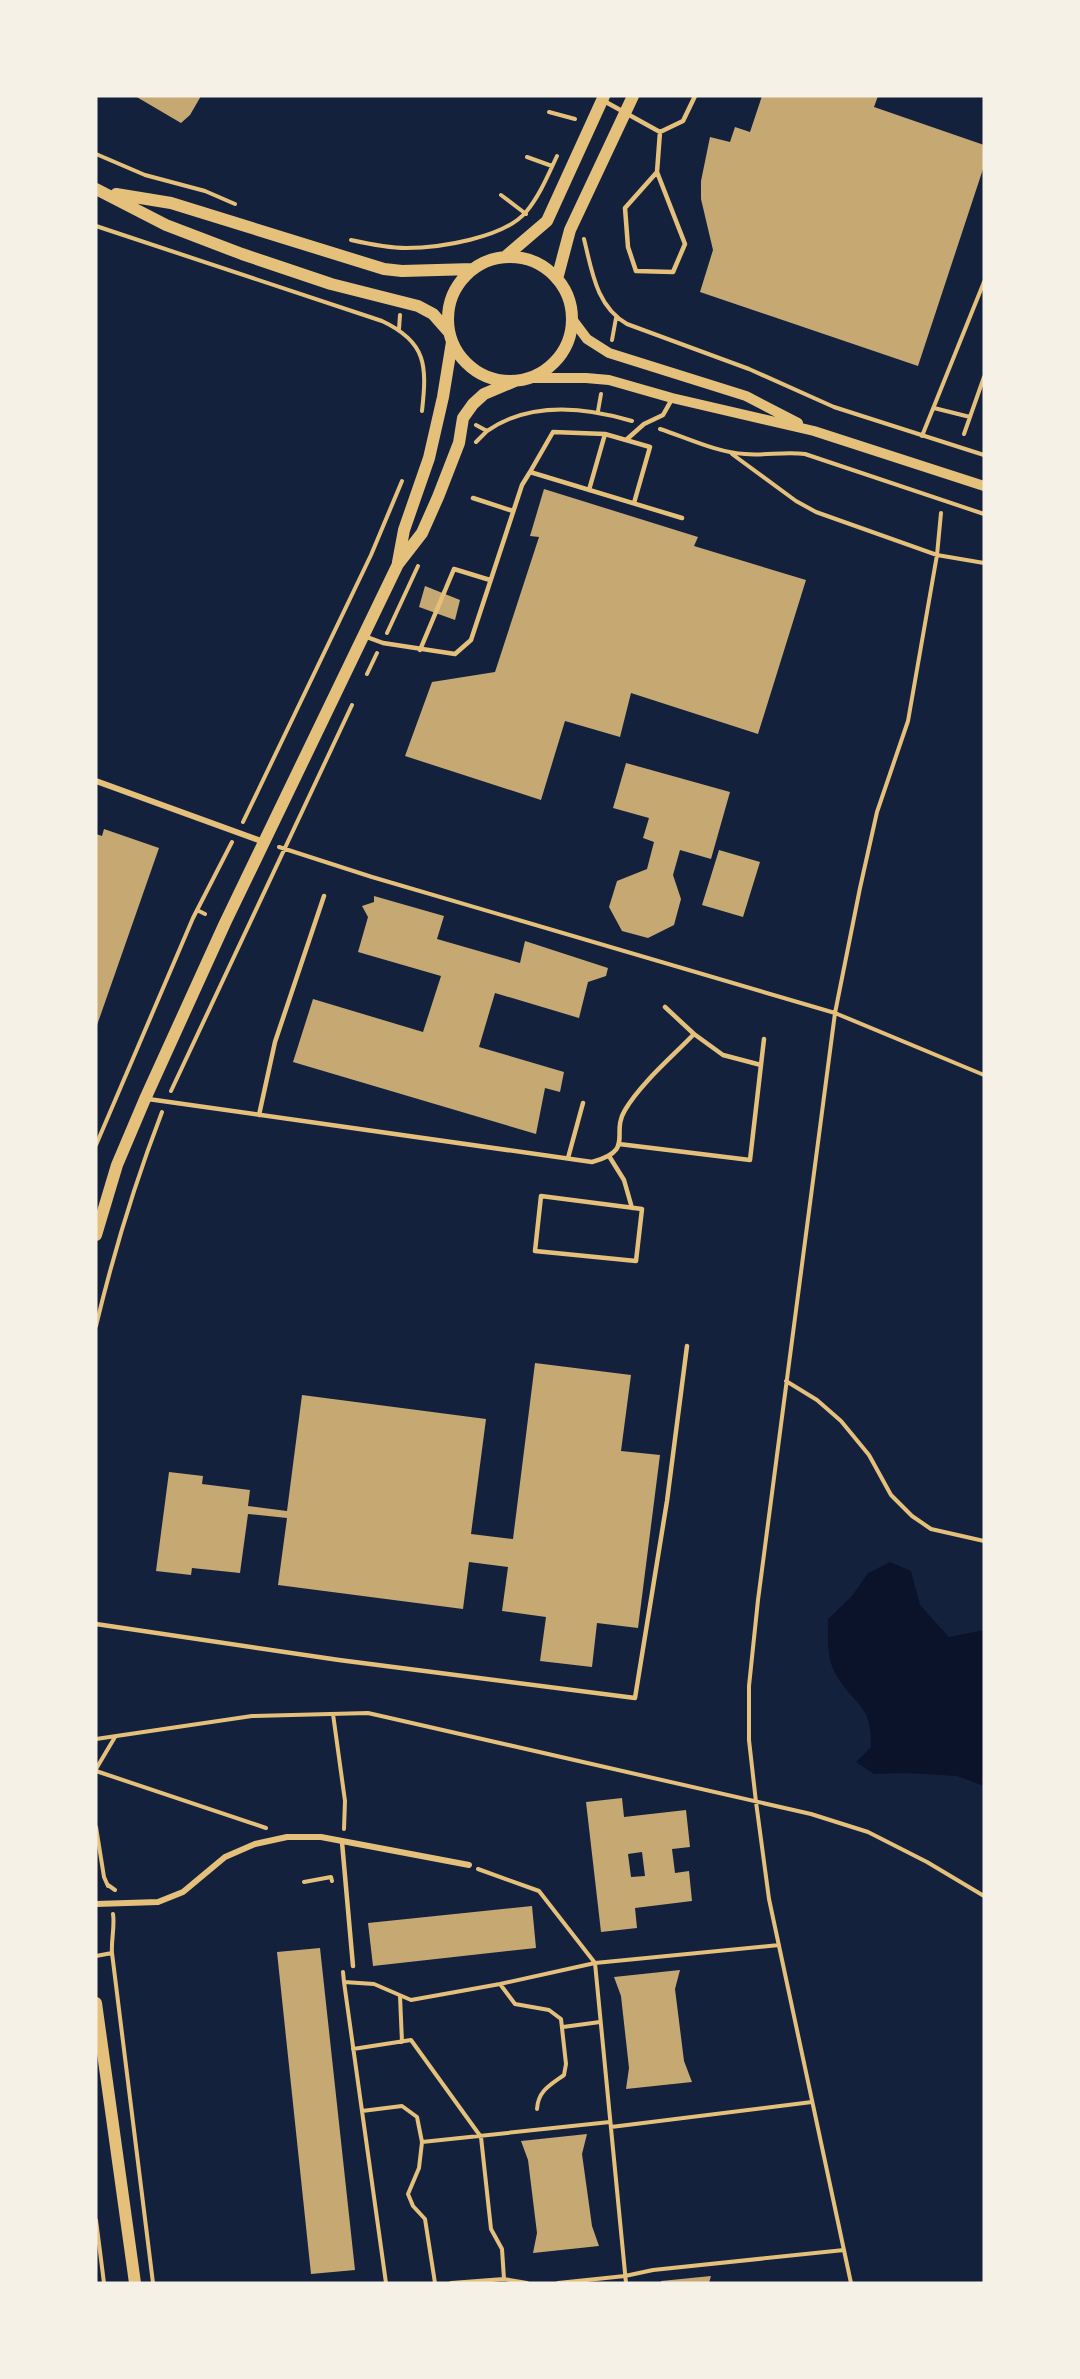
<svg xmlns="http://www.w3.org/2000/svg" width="1080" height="2379" font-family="Overpass,sans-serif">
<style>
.water{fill:#0b132b}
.building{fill:#c6a872;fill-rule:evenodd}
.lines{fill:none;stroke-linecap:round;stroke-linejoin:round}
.path{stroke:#e5c07b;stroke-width:4}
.service{stroke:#e5c07b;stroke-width:4.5}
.minor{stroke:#e5c07b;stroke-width:6}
.tertiary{stroke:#e5c07b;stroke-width:10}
.secondary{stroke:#e5c07b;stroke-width:12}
</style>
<rect width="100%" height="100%" fill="#14213d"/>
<path class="water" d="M890,1562L911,1571L920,1605L949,1637L984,1630V1786L957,1776L906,1773L874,1774L856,1762L871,1747C871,1704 858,1709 838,1678C826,1661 828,1639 828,1619L852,1596L868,1573Z"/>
<path class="building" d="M135,96H201L190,115L181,123Z
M762,96H878L874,107L984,145V166L918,366L700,292L713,250L701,199V181L710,137L730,142L735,127L750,132Z
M544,489L698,537L694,546L806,580L758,734L631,693L620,737L565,721L541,800L405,756L432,682L495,672L539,537L530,536Z
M425,586L460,600L455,620L419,607Z
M626,763L730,792L711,859L680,850L673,875L681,899L674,925L648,938L622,931L609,907L617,881L647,869L654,842L643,838L649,818L613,808Z
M104,829L159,848L96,1028V834L102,836Z
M719,850L760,862L743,917L702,905Z
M374,896L444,916L437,939L520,963L525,941L608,968L606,976L588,982L579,1018L495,993L479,1047L564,1072L560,1092L545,1088L536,1134L293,1062L313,999L423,1032L441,976L358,952L368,917L362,906L374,902Z
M535,1363L631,1375L621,1451L660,1455L638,1628L597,1623L592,1667L540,1661L546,1617L502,1611L508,1567L469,1562L463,1609L278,1585L287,1518L248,1514L240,1573L192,1568L191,1575L156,1571L169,1472L203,1476L202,1484L250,1490L248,1506L287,1511L302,1395L486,1419L471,1534L513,1539Z
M622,1798L624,1817L686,1810L690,1847L672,1849L675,1873L689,1871L692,1901L635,1908L637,1928L601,1932L586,1802ZM642,1852L645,1876L631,1877L628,1854Z
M532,1906L536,1948L373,1966L368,1923Z
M320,1948L355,2270L311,2274L277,1952Z
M680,1970L675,1989L684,2061L692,2082L626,2089L629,2068L621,1996L614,1977Z
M587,2134L582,2154L592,2226L599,2246L533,2253L537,2233L528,2160L521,2141Z
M711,2276L709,2283H661V2281Z"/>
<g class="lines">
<path class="path" d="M549,112L575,119
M96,154L145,175L205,191L235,204
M527,157L552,166
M501,195L526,214
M96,226L382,321C427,342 427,366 422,411
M584,239C592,271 596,306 627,324L749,369L834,407L984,455
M351,240C369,244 387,248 406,248C439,248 504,238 526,212C540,195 548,175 557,156
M399,329L400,315
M612,340L616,318
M934,408L970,417
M598,411L601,394
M476,425L487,431C530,401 585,407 632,421
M660,429C685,437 718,453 745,454C765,456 785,451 805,454L984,514
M964,434L984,377
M922,436L984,282
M476,442L487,431
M732,454L796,501L816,512L937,555L984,563
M387,633L418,566
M367,674L377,653
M243,822L371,555L402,481
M279,847L372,877L835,1013L984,1075
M197,910L205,914
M171,1091L352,705
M96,1145L193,918L232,842
M96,1326C114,1251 134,1185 162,1112
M786,1381L817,1400L841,1421L869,1455L891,1495L912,1516L931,1529L984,1541
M333,1714L345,1801L344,1829
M96,1739L252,1716L368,1713L811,1814L868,1832L927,1862L984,1896
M96,1769L115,1737
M96,1771L266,1828
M96,1827L104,1877L108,1886
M478,1869L539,1891L595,1963L779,1945
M304,1882L331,1877L332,1881
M108,1885L115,1890
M112,1953L153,2283
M96,1956L112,1953C111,1940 115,1927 113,1914
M343,1972L344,1982L374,1984L411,2000L500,1984L595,1963L626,2283
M344,1982L386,2283
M500,1984L515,2004L549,2010L561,2019L566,2064L564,2075C550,2085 538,2091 537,2109
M400,1996L402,2042
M563,2027L600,2022
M353,2049L411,2040L481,2137L491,2229L502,2249L504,2279
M362,2111L402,2106L417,2117L422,2142L610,2122
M611,2127L812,2102
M422,2142L419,2168L408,2194L413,2206L425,2219L435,2283
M96,2220L104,2283
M451,2283L504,2279L527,2283
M558,2283L625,2276L653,2270L844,2250
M851,2283L769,1899L756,1802L749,1740V1686L758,1600L835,1013L860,888L877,812L908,721L937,555L941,513"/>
<path class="service" d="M604,101L660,132L657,172L625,208L628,247L636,271L673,272L685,244L657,172
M660,132L683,121L695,96
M626,440L644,424L663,415L672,399
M530,472L553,432L605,434
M589,490L605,434L650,447L634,503
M473,498L513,511
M364,636L383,643L455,654L471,640L522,485L530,472L682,518
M420,650L454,569L490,580
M665,1007L694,1034L723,1055L761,1065
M148,1099L592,1162C636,1150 610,1134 625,1110C641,1083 672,1057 694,1034
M259,1115L275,1042L324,896
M619,1144L750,1160L764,1039
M609,1156L624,1180L632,1208
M568,1158L583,1103
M541,1196L642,1209L636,1261L535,1251Z
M96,1624L339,1660L635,1698L667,1501L687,1346
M342,1842L353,1966"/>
<path class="minor" d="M96,781L264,842
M96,1904L158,1902L183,1892L225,1857L255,1844L287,1837H321L469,1865"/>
<path class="tertiary" d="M572,319L587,339L609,353L746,396L798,423
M528,378H586L609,380L672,398L814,431L984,486"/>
<path class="secondary" d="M96,189L166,225L242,254L331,284L418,306L433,314L448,331
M116,194L171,203L384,269L402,271L473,269
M505,257L547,221L604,96
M448 319a62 62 0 1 1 124 0a62 62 0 1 1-124 0Z
M557,279L570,230L633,96
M398,562L404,530L429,458L443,397L452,342
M96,1235L117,1165L145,1099L225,923L398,564L422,533L438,497L459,443L463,418L473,404L484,394L515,381
M96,2003L135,2283"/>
</g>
<rect width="1080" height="2379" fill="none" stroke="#f6f1e7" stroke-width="195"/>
</svg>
